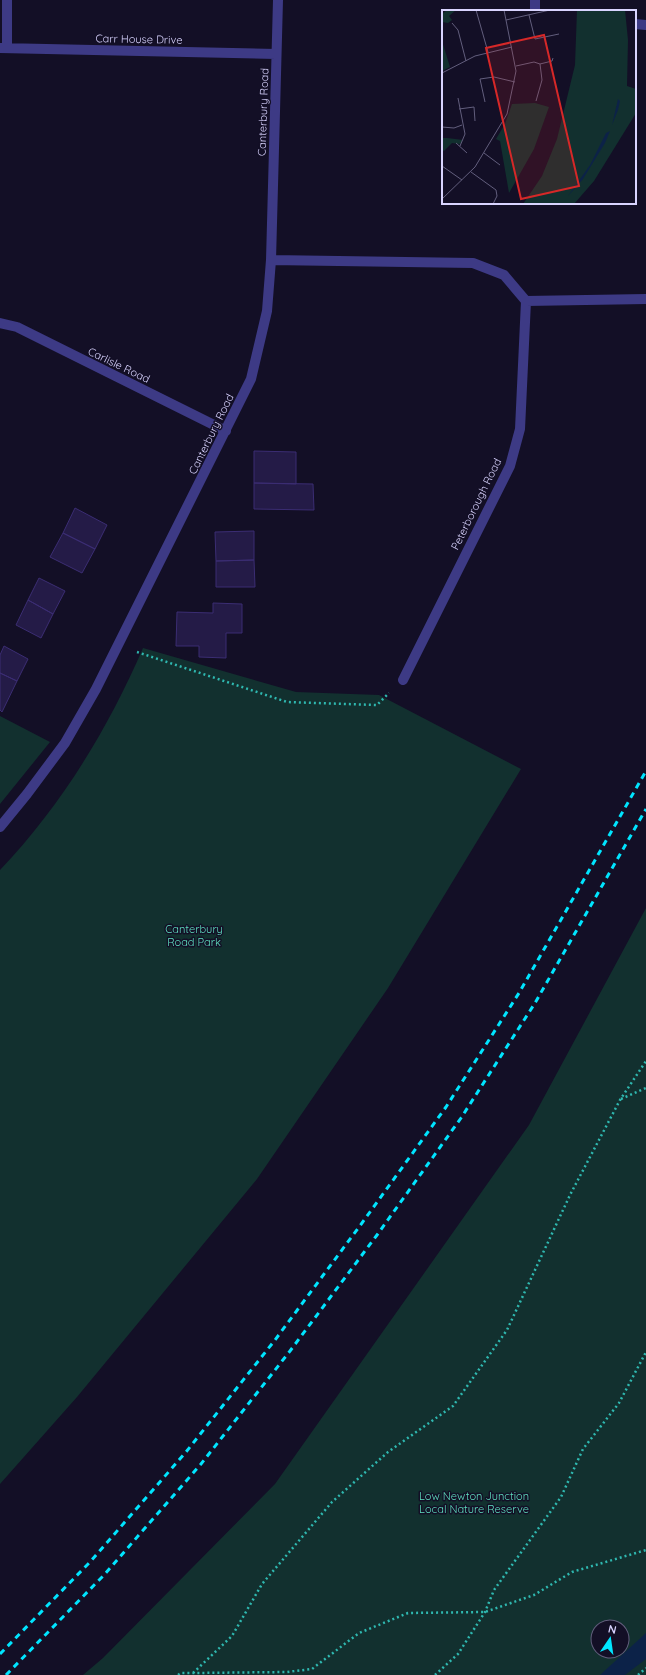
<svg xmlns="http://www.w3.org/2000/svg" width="646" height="1675" font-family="Quicksand,sans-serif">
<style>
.green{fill:#12302f;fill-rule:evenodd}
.water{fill:#0c2248}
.building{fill:#241b47;stroke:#3b2d73}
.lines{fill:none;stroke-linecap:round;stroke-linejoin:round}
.path{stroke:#2fb8b0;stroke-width:2.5;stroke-dasharray:2 3;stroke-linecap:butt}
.minor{stroke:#3d3a85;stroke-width:10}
.rail{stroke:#00e5ff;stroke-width:3;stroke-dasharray:6 5;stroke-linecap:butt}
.labels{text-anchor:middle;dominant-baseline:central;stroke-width:3;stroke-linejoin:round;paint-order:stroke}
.street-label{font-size:11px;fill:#d9d4ff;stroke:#130f26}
.park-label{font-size:11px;fill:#5fe0c0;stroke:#130f26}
.inset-road{fill:none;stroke:#625e7d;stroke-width:1}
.view{fill:#d62828;fill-opacity:0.15;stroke:#d62828;stroke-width:2}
.inset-edge{fill:none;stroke:#d9d4ff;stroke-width:2}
</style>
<rect width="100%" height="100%" fill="#130f26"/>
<path class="green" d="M143,648L296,692L379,695L521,769L388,988L257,1179L77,1397L0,1484V870C61,806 108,729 143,648Z
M0,716L50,742L0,804Z
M646,908V1675H83L103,1658L275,1484L529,1125ZM598,1627H622V1651H598Z"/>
<path class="water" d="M646,1633V1659L625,1675H600Z"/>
<path class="building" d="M254,451L296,452V484L254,483Z
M254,483L313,484L314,510L254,509Z
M75,508L107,525L95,549L63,533Z
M254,531V560L216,561L215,532Z
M63,533L95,549L82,573L50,557Z
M254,560L255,587H216V561Z
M39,578L65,591L53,614L28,600Z
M28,600L53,614L41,638L16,625Z
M213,603L242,604V633H226V658L199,657V646H176L177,612L213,613Z
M4,646L28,659L17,681L0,673V655Z
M0,673L17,681L2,712L0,710Z"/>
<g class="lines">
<path class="path" d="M137,652L287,702L377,705L389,693
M621,1099L646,1088
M193,1673L232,1636L262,1584L332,1502L388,1452L453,1406L507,1330L570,1195L620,1100L646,1061
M178,1675L181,1673H193L287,1672L312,1669L359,1633L408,1613L485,1612L534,1595L572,1572L646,1550
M435,1675L458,1654L485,1612L494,1590L561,1497L583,1449L619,1403L646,1352
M638,1675L646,1668"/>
<path class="minor" d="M535,0V11
M635,24L646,25
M0,48L276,54
M7,48V0
M271,260L473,263L504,275L526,301L520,429L510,466L403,680
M526,301L646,299
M0,323L17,327L226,431
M0,827L27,794L65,743L96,689L251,379L267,311L271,260L278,0"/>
<path class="rail" d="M0,1654L90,1562L186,1452L275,1340L362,1223L446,1107L519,993L646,771
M6,1675L104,1575L201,1464L290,1351L377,1235L461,1118L535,1003L646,809"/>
</g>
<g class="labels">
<g class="street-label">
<text transform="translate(139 39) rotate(1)">Carr House Drive</text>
<text transform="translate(263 112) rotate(-88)">Canterbury Road</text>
<text transform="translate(119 365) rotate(26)">Carlisle Road</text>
<text transform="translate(211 434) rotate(-64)">Canterbury Road</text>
<text transform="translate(476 504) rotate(-64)">Peterborough Road</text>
</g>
<g class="park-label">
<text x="194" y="929">Canterbury<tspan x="194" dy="13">Road Park</tspan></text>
<text x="474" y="1496">Low Newton Junction<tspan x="474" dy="13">Local Nature Reserve</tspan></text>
</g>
</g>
<g transform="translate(442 10)">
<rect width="194" height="194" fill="#130f26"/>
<path d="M5,0H14L7,6L10,10L6,13L0,12V4ZM135,0H183L186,30L185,76L194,79V103L152,171L132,194H81L100,166L115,129L133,55ZM0,31L8,57L0,61ZM93,93L107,97L92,139L67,183L58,131L54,129L63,114L70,94ZM0,128H5L21,130L18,134L10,133L2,141L0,140Z" fill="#12302f"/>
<path d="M176,89L178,91L176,100L170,115ZM168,121L163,133L141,169L126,186L148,155L164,123Z" fill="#0c2248"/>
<path class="inset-road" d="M34,0L46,42M87,5L93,29L117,24M64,10L108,0M10,13L16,20L24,51M98,54L110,51L111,48M74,56L92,52L98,54L100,70L94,91M0,63L33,46L70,37M16,88L23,124L18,136M43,92L38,69L52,67L73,72M17,99L32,97L33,111M0,117L12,118L20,115M14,133L25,143M42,143L58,155M0,156L20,170M29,162L54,180L55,186L51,194M0,189L33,157L65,104L74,61L62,0"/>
<path class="view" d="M102,25L137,176L79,189L44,38Z"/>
<rect width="194" height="194" class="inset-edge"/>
</g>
<g transform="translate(610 1639) rotate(13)"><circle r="19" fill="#130f26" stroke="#625e7d"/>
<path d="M0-3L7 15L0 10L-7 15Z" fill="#00e5ff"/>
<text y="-6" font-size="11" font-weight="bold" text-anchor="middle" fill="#d9d4ff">N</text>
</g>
</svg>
